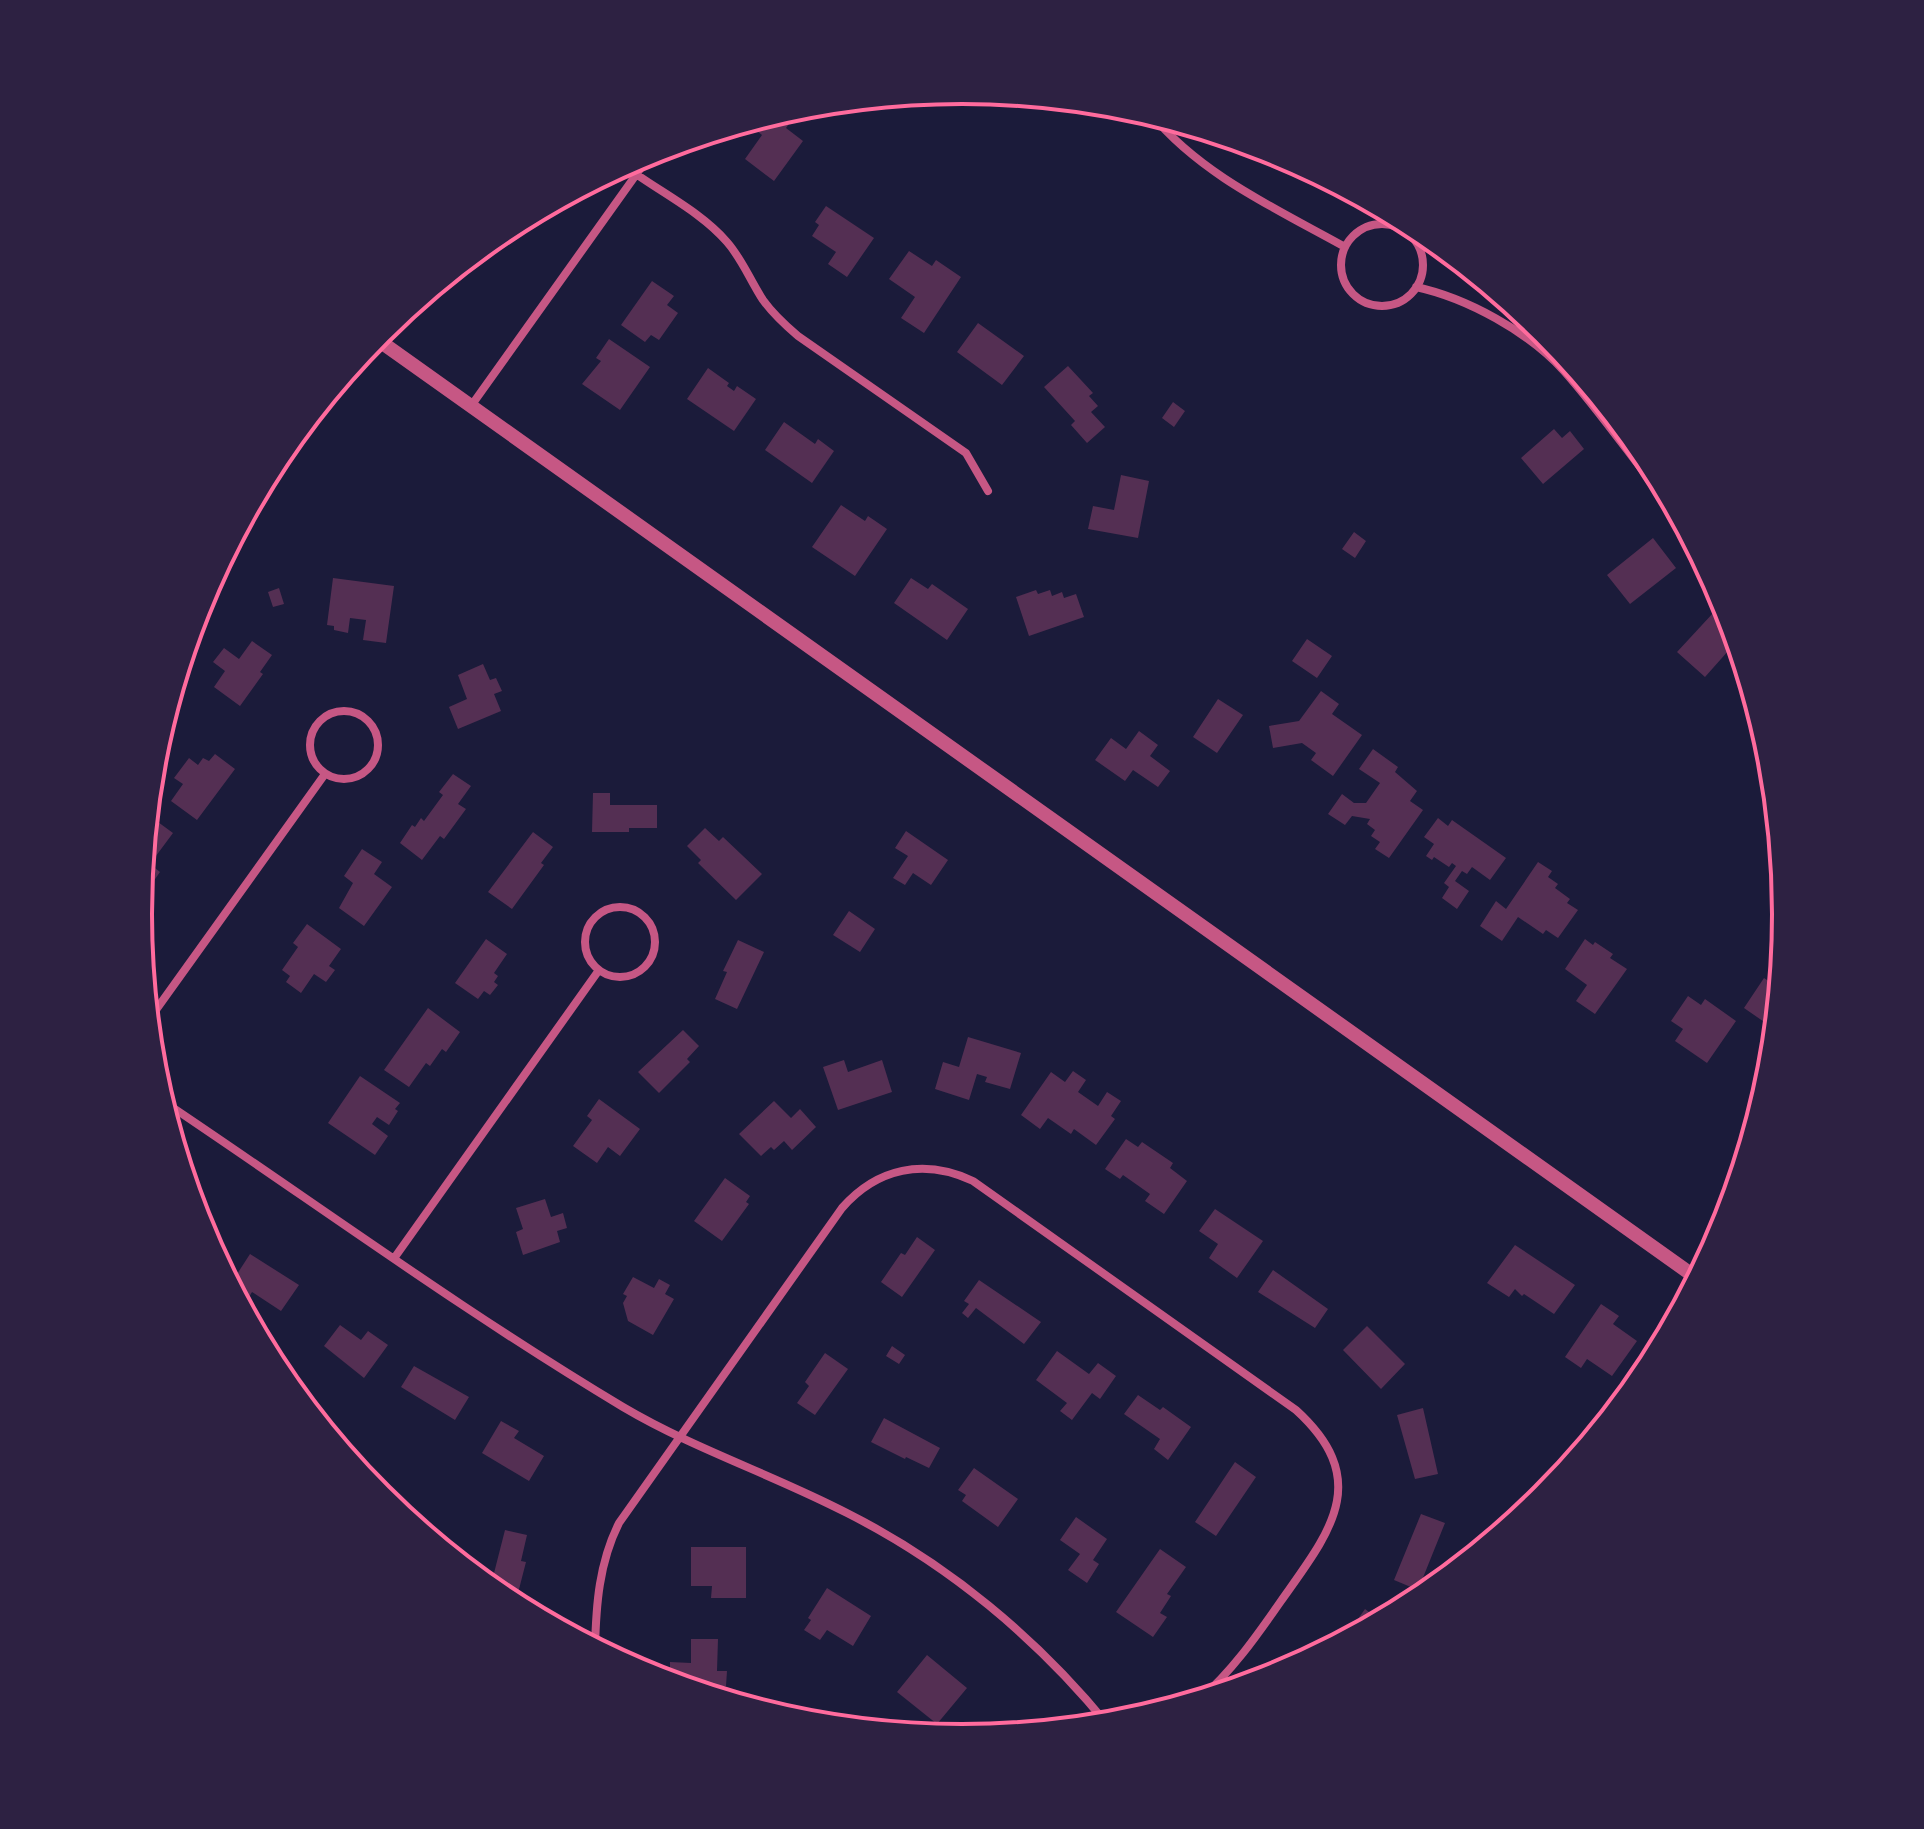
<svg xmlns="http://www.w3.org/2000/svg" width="1924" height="1829" font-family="'Space Grotesk',sans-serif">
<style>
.building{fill:#542f53}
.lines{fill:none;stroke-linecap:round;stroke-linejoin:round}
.minor{stroke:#c65784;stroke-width:8}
.tertiary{stroke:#c65784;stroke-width:14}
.rim{fill:none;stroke:#ff6b9d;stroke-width:4}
</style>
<rect width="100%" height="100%" fill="#1b1b3a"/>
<path class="building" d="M783,113L792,120L786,128L803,141L774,181L745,159L762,135L757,131L768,116L774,114L780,118Z
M826,206L874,238L847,277L828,264L836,252L812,236L819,225L815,222Z
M909,251L932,266L936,260L961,277L924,333L901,318L915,297L889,279Z
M652,281L674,296L667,305L678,313L659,340L651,335L645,342L621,325Z
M978,323L1024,356L1002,385L957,352Z
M609,339L650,367L620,410L582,384L601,361L596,358Z
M1068,366L1093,393L1089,396L1098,406L1091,412L1105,427L1087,443L1071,425L1075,421L1044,387Z
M708,368L729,383L727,386L734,391L737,386L756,399L734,431L687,399Z
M1173,402L1185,411L1174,427L1162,418Z
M784,422L815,444L818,439L834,451L812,483L765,450Z
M1554,429L1562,438L1570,431L1584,449L1543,484L1521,458Z
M1121,475L1149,481L1138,538L1088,529L1093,506L1114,510Z
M841,505L865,521L868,516L887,529L855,576L812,547Z
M1354,532L1366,541L1355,558L1342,549Z
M1653,538L1676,568L1630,604L1607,575Z
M333,578L394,586L386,643L363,640L366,620L350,618L348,633L334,630V626L327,625Z
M911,578L928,589L932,584L968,609L947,640L894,603Z
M279,588L284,604L273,607L268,592Z
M1036,590L1038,594L1050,590L1052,596L1062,592L1064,598L1076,594L1084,617L1029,636L1016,597Z
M1714,612L1733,629L1737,641L1705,677L1677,652Z
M1307,639L1332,656L1317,678L1292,661Z
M252,641L272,655L260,672L263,674L240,706L214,687L225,671L213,662L224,648L239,659Z
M483,664L490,680L496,678L502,691L494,694L501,711L458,729L449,707L467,699L458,675Z
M1321,691L1339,704L1332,714L1362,735L1333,776L1311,760L1316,753L1302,743L1273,748L1269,726L1299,721Z
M1218,699L1243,715L1217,753L1193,737Z
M1139,731L1158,745L1150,756L1170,771L1158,787L1133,770L1125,781L1095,760L1111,738L1126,749Z
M1373,749L1398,767L1395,772L1417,791L1410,801L1423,810L1389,858L1375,849L1380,842L1371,836L1375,830L1367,824L1370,819L1352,816L1345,825L1328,814L1342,794L1354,803H1366L1380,783L1359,769Z
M215,754L235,769L197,820L171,801L183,784L174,778L189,758L198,765L203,758L209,761Z
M453,774L471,786L458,804L466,809L444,839L440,836L422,860L400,843L412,825L415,827L421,818L424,821L443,795L439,792Z
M593,793H610V805H657V828H629V832H592Z
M147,814L173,833L150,864L160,872L146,892L140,888Z
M1438,818L1448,826L1452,820L1506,858L1490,880L1472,867L1467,874L1462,871L1455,881L1469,891L1457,909L1442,898L1449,887L1444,883L1456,866L1452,863L1449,867L1434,857L1432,860L1426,856L1434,844L1424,837Z
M705,828L719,841L723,837L762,874L736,900L698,863L701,860L687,846Z
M906,831L948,860L931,885L913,873L905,885L893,878L908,856L895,848Z
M533,832L553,847L541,863L544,865L512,909L488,892Z
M362,849L382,862L374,874L392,887L364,926L339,908L353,883L344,876Z
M1538,862L1552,871L1548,877L1558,884L1555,888L1570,899L1567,903L1578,910L1558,938L1546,930L1543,934L1518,917L1502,941L1480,926L1496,901L1506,909Z
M849,911L875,929L860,952L833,935Z
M307,924L341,949L329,966L335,970L326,982L314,974L301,993L286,982L290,976L282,970L298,947L293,943Z
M486,939L507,954L494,973L498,976L494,982L498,985L490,995L484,991L478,999L455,983Z
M1585,939L1593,945L1595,942L1613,954L1610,958L1627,969L1595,1014L1576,1001L1587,985L1565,969Z
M738,940L764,952L737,1009L715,999L727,972L723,971Z
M1764,978L1779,988L1776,1016L1770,1026L1744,1008Z
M1688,996L1701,1005L1705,999L1736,1021L1707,1063L1675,1041L1683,1029L1671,1021Z
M428,1008L460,1032L446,1052L442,1049L430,1066L426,1063L409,1087L384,1070Z
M683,1030L699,1046L687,1059L690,1062L659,1093L638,1072Z
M968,1037L1021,1053L1010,1089L985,1082L987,1077L977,1074L969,1100L935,1089L943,1062L959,1067Z
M844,1060L848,1072L882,1060L892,1092L838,1110L823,1067Z
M1073,1071L1086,1080L1078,1092L1098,1106L1107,1092L1121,1101L1111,1116L1115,1119L1096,1145L1074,1129L1071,1134L1048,1118L1040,1129L1021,1115L1051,1072L1065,1082Z
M360,1076L400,1103L395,1109L398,1111L389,1125L377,1117L372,1124L388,1136L375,1155L328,1123Z
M599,1099L640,1129L620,1156L608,1147L597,1163L573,1146L592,1120L587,1116Z
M774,1101L791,1118L800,1109L816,1127L792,1150L784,1141L774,1150L771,1147L761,1156L739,1134Z
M1126,1139L1138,1147L1142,1142L1173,1163L1170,1168L1187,1181L1164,1214L1145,1201L1150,1194L1123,1175L1120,1179L1105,1169Z
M725,1178L750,1196L746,1202L749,1204L722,1241L694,1221Z
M545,1199L551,1217L563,1213L567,1228L557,1231L560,1242L523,1255L516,1232L523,1229L516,1208Z
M1215,1209L1263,1241L1237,1278L1209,1258L1218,1244L1199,1231Z
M917,1237L935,1250L902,1297L881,1282L901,1253L905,1255Z
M1515,1245L1575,1285L1554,1314L1524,1294L1522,1296L1515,1289L1509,1297L1487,1283Z
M250,1254L299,1285L281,1311L252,1292L249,1297L230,1285Z
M1273,1270L1328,1309L1315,1328L1258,1292Z
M633,1277L654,1288L659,1279L670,1285L665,1294L674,1299L653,1335L628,1321L623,1303L627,1296L623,1294Z
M979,1280L1041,1322L1024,1344L976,1308L968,1318L962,1313L969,1304L964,1301Z
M1601,1304L1619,1316L1613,1324L1637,1341L1612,1376L1587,1359L1581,1368L1565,1357Z
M340,1325L361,1340L368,1331L388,1345L364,1378L324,1346Z
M1367,1326L1405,1364L1381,1389L1343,1350Z
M892,1346L905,1355L899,1364L886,1356Z
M1057,1351L1089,1374L1098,1363L1116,1376L1100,1399L1092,1393L1072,1420L1060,1411L1067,1403L1036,1380Z
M825,1353L848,1369L815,1415L797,1403L809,1386L805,1382Z
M414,1366L469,1397L455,1420L401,1387Z
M1138,1395L1160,1410L1163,1407L1191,1427L1168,1460L1154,1449L1160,1439L1124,1414Z
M1423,1408L1438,1474L1415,1479L1397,1415Z
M884,1418L940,1448L929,1468L906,1457L905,1459L871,1442Z
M501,1421L519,1431L514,1438L544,1456L529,1481L482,1453Z
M1235,1462L1256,1477L1216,1536L1195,1522Z
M974,1468L1018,1499L998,1527L962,1501L966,1495L958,1490Z
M1421,1514L1445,1523L1418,1590L1394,1580Z
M1076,1517L1107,1539L1093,1560L1099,1564L1087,1583L1068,1570L1080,1554L1060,1540Z
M505,1530L527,1535L521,1561L526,1562L517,1597L492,1591L480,1581L482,1574L493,1577Z
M691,1547H746V1598H711L712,1586H691Z
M1160,1549L1186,1567L1167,1594L1171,1596L1160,1613L1167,1617L1153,1637L1116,1612Z
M827,1588L871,1616L853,1646L827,1630L820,1640L804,1630L811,1620L808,1618Z
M1365,1609L1381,1621L1352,1636L1348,1633Z
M691,1639H718L717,1671H727L726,1686H716V1689L687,1688L670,1683V1662L691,1663Z
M927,1655L967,1688L937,1724L897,1692Z"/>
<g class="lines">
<path class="minor" d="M1151,114C1201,175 1277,209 1345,247
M636,174C666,195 703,214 727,242C742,259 750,280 763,300C773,314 785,325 798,336L966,453L988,491
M1341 265a41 41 0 1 1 82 0a41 41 0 1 1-82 0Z
M1416,287C1467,298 1529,332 1564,371C1605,417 1639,469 1679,516
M471,406L653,151
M310 745a34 34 0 1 1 68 0a34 34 0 1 1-68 0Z
M585 942a35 35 0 1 1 70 0a35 35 0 1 1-70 0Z
M148,1021L325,774
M160,1099C314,1202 464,1312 623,1407C694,1449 774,1475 847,1513C948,1564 1037,1638 1108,1725
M395,1257L599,970
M595,1649C596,1605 599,1563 619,1523L842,1208C877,1168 924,1158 973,1181L1296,1410C1374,1481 1329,1533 1281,1601C1256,1637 1232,1671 1199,1700"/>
<path class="tertiary" d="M374,337L1698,1279"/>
</g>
<path d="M0 0H1924V1829H0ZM152 914a810 810 0 1 1 1620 0a810 810 0 1 1-1620 0Z" fill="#2d2142" fill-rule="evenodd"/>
<path class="rim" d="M152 914a810 810 0 1 1 1620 0a810 810 0 1 1-1620 0Z"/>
</svg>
